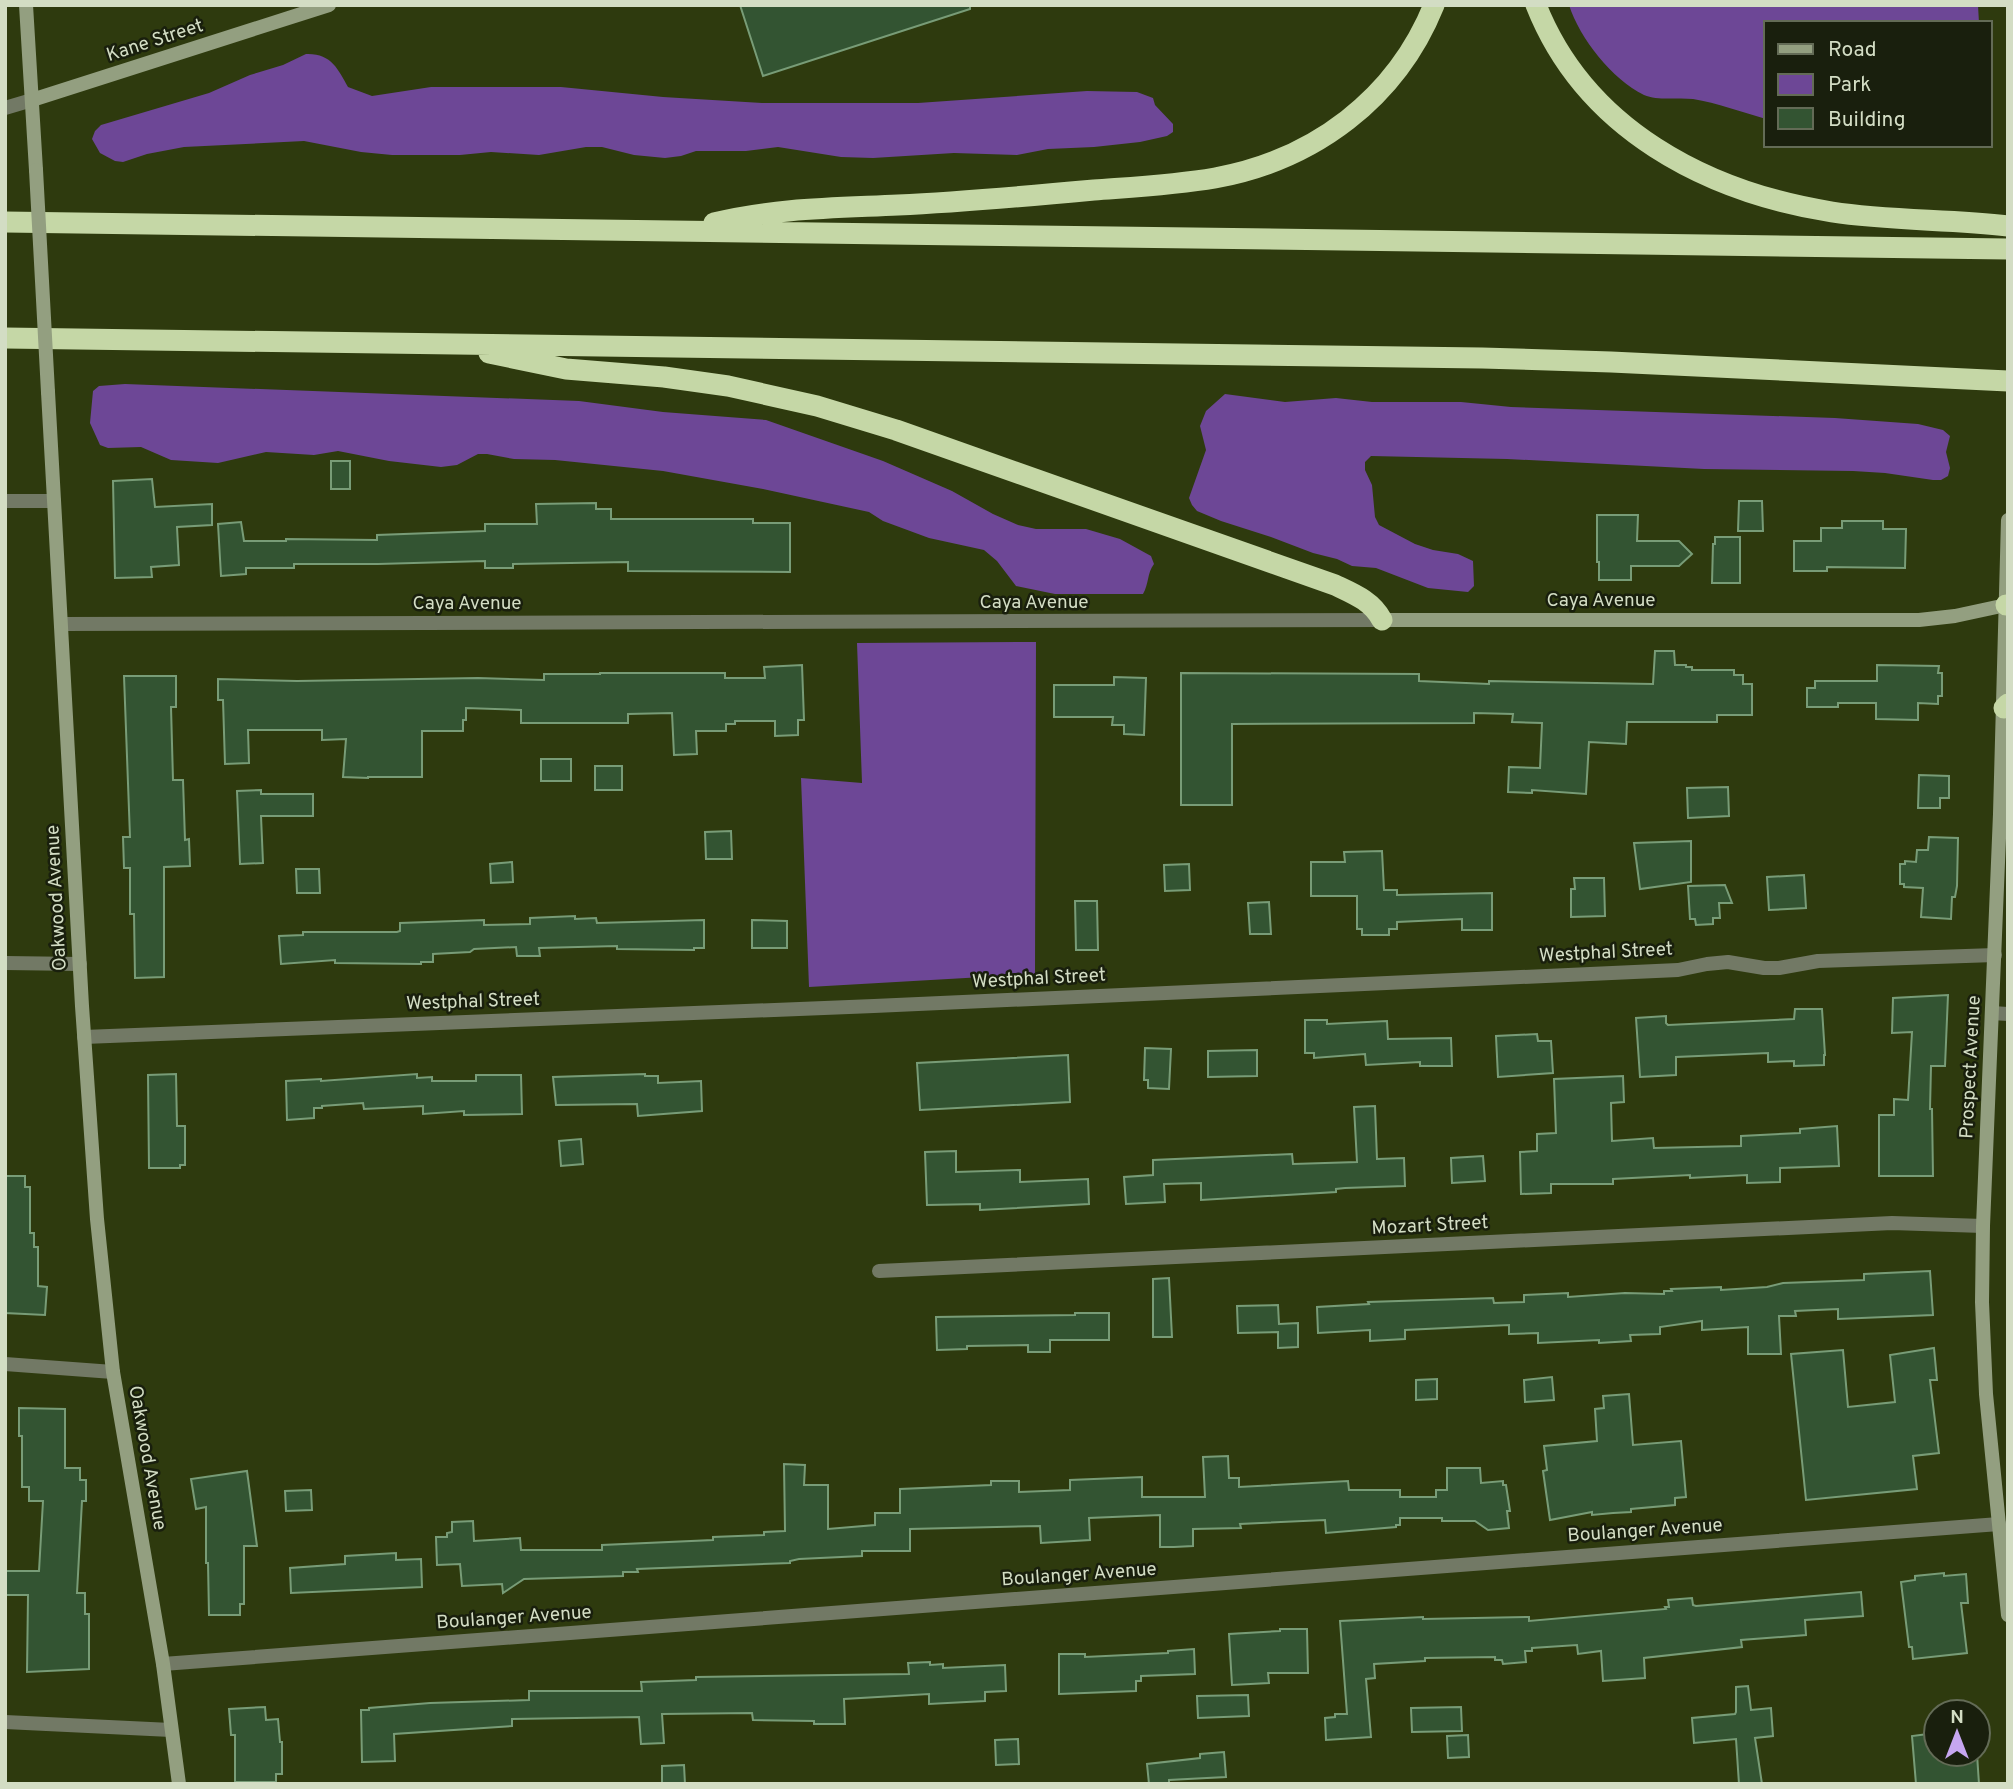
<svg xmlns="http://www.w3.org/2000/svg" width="2013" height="1789" font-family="Overpass,sans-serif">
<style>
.green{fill:#6d4796}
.building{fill:#335432;stroke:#789c77;stroke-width:2}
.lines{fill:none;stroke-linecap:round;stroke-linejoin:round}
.street{stroke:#727965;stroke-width:14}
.secondary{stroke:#939f80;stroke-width:14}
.highway{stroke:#c5d7a6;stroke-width:21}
.secondary-bridge{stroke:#939f80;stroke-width:14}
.labels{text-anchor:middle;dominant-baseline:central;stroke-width:5;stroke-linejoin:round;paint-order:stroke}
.street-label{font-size:19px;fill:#d3ddc4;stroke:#191f0d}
</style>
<rect width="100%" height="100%" fill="#2e3a0e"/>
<path class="green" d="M1569,5H1978L1979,23H1766V119C1742,112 1717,103 1693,99C1678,97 1658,101 1644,95C1612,79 1580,39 1569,5Z
M306,54C331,53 338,69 348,87L372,96L431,87H561L663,97L762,103H918L1087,91L1137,92L1153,98L1155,105L1173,124V132L1167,136L1140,142L1094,147L1048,149L1017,155L954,153L873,158L841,157L778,147L746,151H696L681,156L665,158L634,155L602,147H586L539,155L491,152L460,155H392L361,152L304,141L184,147L147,154L123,162L115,161L100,153L92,139L95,131L101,125L209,93L250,75L283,65Z
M125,384L579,401L663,412L766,420L883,461L952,491L993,514L1018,525L1036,529H1086L1120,539L1151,556L1154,564C1147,573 1149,584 1143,594H1055L1016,586L997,561L984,550L929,538L883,521L869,512L763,489L663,471L555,460L514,459L487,454H478L457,465L441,467L389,461L338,451L314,455L266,452L218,463L171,460L141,447L108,448L100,445L90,423L93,391L99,386Z
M1225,394L1285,402L1336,398L1372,402H1461L1511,407L1835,418L1918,424L1943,430L1950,436L1946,452L1950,468L1948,476L1941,480H1933L1885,473L1853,471L1704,469L1507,459L1371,456L1365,462V470L1372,485L1375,517L1379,525L1415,544L1433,550L1458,554L1473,561L1474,586L1468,592L1428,588L1376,568L1352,566L1337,559L1313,553L1271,537L1221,521L1197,511L1192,505L1189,498L1206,450L1200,426L1206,411Z
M1036,642L1035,974L809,987L801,778L862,783L857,643Z"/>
<path class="building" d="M740,5H970V9L763,76Z
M331,461H350V489H331Z
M152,479L155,507L212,504V525L177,527L179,565L151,567L152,577L115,578L113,481Z
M1739,501H1762L1763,531H1738Z
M596,503V509H611V519H753V523H790V572L628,571V562L513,564V568H485V561L378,564H294V568H246V574L221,576L218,524L241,522L244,541H286V539L377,540V535L485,531V524H537L536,504Z
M1597,515H1638L1637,541H1679L1692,554L1679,566H1631V580H1599V562H1597Z
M1842,521H1883V529H1906L1905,568L1827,567V571H1794V541H1821V528H1842Z
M1715,537H1740V583H1712L1713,544H1715Z
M1655,651H1674L1675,665H1686V667H1692V670H1734V675H1743V684H1752V715H1717V722H1627L1626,744L1589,742L1586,794L1532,790V793L1508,792L1509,767L1540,768L1542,723L1512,722L1513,714L1474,713V723L1232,724V805H1181V673L1419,674V681L1489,684V681L1653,684Z
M802,665L804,720H798V735L775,736V721H735V724H726V731H696L697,754L674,755L672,713L628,714V723H521V710L466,708V720H463V731H422V777H368V778L343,777L346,739L322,740V730H248L249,763L225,764L223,700H218V679L297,681L478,678L544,680V674H600V673H725V678H765L764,667Z
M1877,665L1939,666L1938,673H1942V696H1938V704L1918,703V720L1876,719V703H1838V707H1807V688H1815V681H1877Z
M124,676H176V707H171L173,780H183L185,840L189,839L190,866L164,867V977L135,978L134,914H130V868H124L123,837H130Z
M1114,677L1146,678L1144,735L1124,734V725H1112L1113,717H1054V685H1114Z
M541,759H571V781H541Z
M595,766H622V790H595Z
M1919,775L1949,776V798H1940V808H1918Z
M1728,787L1729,816L1688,818L1687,788Z
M261,790V794H313V816H261L263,863L240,864L237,791Z
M731,831L732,859H706L705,832Z
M1929,837L1958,838L1957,886L1955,897H1952L1951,919L1921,917L1923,888L1904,887V884H1900V864H1905V861L1916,862L1917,850H1928Z
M1691,841V882L1640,889L1634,843Z
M1382,851L1384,890H1397V895L1492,893V930H1462V919L1397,922V929H1389V935H1362V929H1357V896H1311V862H1345L1344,852Z
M512,862L513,882L491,883L490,864Z
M1189,864L1190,890L1165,891L1164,865Z
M296,869H319L320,893H297Z
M1804,875L1806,908L1769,910L1767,877Z
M1574,878H1604L1605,916L1571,917V889H1575Z
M1725,885L1732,903H1719L1720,918H1713V924L1696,925L1695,919H1690L1688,886Z
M1075,901H1097L1098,950H1076Z
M1269,902L1271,934H1250L1248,903Z
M575,916V919L596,918L597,923L704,920V948H694V950L617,949V946L539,948L540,956H517L516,947L474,949L470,952L433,954V962H421V964L335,963V960L281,964L279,936L303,935V932H397L400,931V923L484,920V925L530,924V918Z
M752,920L787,921V948H752Z
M1948,995L1945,1066H1931L1930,1109H1932L1933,1176H1879V1115H1894V1099L1908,1100L1912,1032L1892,1033L1893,998Z
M1795,1009H1822L1825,1055H1824V1065L1794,1066V1061L1768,1062V1053L1676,1057V1075L1640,1077L1636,1018L1666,1016V1023L1668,1025L1794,1019Z
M1305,1020H1327V1024L1387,1021L1388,1039L1451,1038L1452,1066H1420V1062L1366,1065L1365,1054L1314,1058V1053H1305Z
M1537,1034L1538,1041H1551L1553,1073L1498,1077L1496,1036Z
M1145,1048L1171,1049L1169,1089L1148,1088V1080H1144Z
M1257,1050V1076L1208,1077V1051Z
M1068,1055L1070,1102L920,1110L917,1063Z
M176,1074L177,1126H185V1165H180V1168H149L148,1075Z
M417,1074V1078L432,1077V1081H476V1075H521L522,1114L464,1115V1111L423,1114V1106L364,1109L363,1103L322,1106V1108H314V1118L287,1120L286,1081L321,1079V1081Z
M645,1074V1076H658V1083L701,1081L702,1111L638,1116L637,1104L556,1105L553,1077Z
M1623,1076L1624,1102L1611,1103L1612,1141L1653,1138L1654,1148L1741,1146V1136L1800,1133V1129L1837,1126L1839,1166L1780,1168V1182L1747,1183V1175L1690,1178V1175L1613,1179V1184H1551V1193L1521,1194L1520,1152L1537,1151V1134L1556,1133L1554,1079Z
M1375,1106L1377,1159L1404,1158L1405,1186L1345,1188L1336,1189V1192L1201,1200V1183L1164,1184L1165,1202L1126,1204L1124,1177L1153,1175V1160L1292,1154L1293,1164L1357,1162L1354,1107Z
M581,1139L583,1164L561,1166L559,1141Z
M956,1151V1172L1020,1170V1182L1088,1179L1089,1204L980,1210V1204L927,1205L925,1152Z
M1483,1156L1485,1181L1452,1183L1451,1158Z
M5,1176H25V1187H30V1233H34V1247H38V1286L47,1287L45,1315L5,1313Z
M1930,1271L1933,1315L1838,1319V1309L1795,1311L1796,1316H1779L1781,1354H1748V1327L1702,1330V1321L1660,1327V1334L1630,1335L1631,1341L1599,1343V1340L1538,1343V1333L1509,1334V1325L1405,1330V1339L1370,1341V1330L1318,1333L1317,1307L1369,1304L1368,1302L1493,1298L1494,1303L1524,1302V1295L1568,1293V1297L1625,1293L1664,1294V1291H1672L1671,1289L1721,1287V1290L1767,1287L1783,1283L1864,1280V1274Z
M1169,1278L1172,1337H1153V1279Z
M1278,1305L1279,1324L1298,1323V1347L1278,1348V1332L1238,1333L1237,1306Z
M1075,1313H1109V1340H1050V1352H1028V1345L967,1346V1349L937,1350L936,1317L1075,1315Z
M1934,1348L1937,1380H1930L1939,1453L1913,1456L1917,1489L1806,1500L1791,1354L1843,1350L1848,1407L1895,1402L1890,1355Z
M1552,1377L1554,1400L1525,1402L1524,1380Z
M1437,1379V1399L1416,1400V1380Z
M1629,1394L1633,1445L1681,1441L1686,1497L1675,1498V1505L1631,1509V1512L1613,1513L1592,1515V1512L1550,1520L1543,1471L1547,1470L1544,1446L1597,1441L1595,1409L1604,1408L1603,1396Z
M19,1408L65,1409V1468H80V1480H86V1501H82L77,1593H85V1614H89V1669L27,1672L28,1595H5V1571H39L43,1501H29V1487H22V1436H19Z
M1228,1456L1229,1478H1239V1487L1348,1481L1349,1490H1400V1497H1436V1490H1447V1468H1480L1481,1483L1503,1481V1485H1506L1510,1511H1507L1509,1528L1488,1530L1475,1521H1442V1518H1400V1525H1396V1527L1326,1533L1325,1520L1240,1524L1241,1528L1193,1529V1546L1174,1547H1160V1515L1089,1518L1090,1540L1041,1543L1040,1526L910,1529V1551H862V1556L799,1559L790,1561V1563L637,1569L638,1572H623V1576L524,1579L503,1593L502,1584L462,1586L460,1564L437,1565L436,1537H447V1533L452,1532V1522L473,1521L474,1541L520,1538L521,1550H602V1545L713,1540V1537L764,1535V1532L785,1531L784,1464L805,1465L804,1485H828V1529L875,1525V1513H900V1489L991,1485V1481H1019V1492L1070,1490V1480L1142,1477V1497H1205L1203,1457Z
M247,1471L257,1546H244V1604H240V1615H209L208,1563H206V1507L196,1509L191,1479Z
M311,1490L312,1510L286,1511L285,1491Z
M396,1553V1560L421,1559L422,1587L291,1593L290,1568L345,1564V1556Z
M1944,1573V1576L1966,1574L1968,1603H1961L1967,1653L1913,1659L1912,1647H1909L1901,1582L1915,1580V1576Z
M1861,1592L1863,1616L1805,1620L1806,1635L1741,1640L1742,1647L1644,1658L1645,1678L1603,1681L1601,1651L1578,1654L1577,1645L1532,1648V1651H1525L1526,1662L1503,1664L1502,1660H1495V1657L1425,1658V1661L1374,1664L1375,1678L1366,1679L1371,1737L1326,1740L1325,1718L1335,1717V1714H1347L1340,1621L1423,1617V1619L1529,1617V1621L1666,1609L1665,1607H1669L1668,1600L1692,1598L1693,1605L1696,1606Z
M1280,1629H1307L1308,1673H1268L1269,1683L1232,1685L1229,1634L1280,1631Z
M1194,1649L1195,1674L1141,1676V1681H1136V1691L1059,1694V1654H1085V1657L1168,1653V1651Z
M930,1662V1665L943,1664V1668L1005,1665L1006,1691L985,1692V1701L929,1704V1694L844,1699L845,1724H814V1721L753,1720L752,1713L662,1714L664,1743L641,1744L639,1717L512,1719V1726L394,1734L395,1761L362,1762L361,1710H369V1708L430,1703L529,1700V1691H642L641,1682L696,1680V1677L909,1674L908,1663Z
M1748,1686L1751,1710L1771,1708L1773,1736L1755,1738L1762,1784H1739L1736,1739L1694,1743L1692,1718L1735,1714L1736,1712V1687Z
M1248,1695L1249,1716L1198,1718L1197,1696Z
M265,1707L266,1720L278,1719L280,1742H282V1774H276V1782H235V1735H231L229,1709Z
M1461,1707L1462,1731L1412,1732L1411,1708Z
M1936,1733V1754H1977L1979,1784H1916L1912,1736Z
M1468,1735L1469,1757L1448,1758L1447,1736Z
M1018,1739L1019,1764L996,1765L995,1740Z
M1224,1752L1226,1777L1169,1780V1784H1149L1147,1764L1200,1758V1754Z
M684,1765L685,1784H662V1766Z"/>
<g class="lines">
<path class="street" d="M5,108L32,100
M5,501H54
M61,624L1382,620
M5,963L80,964
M1992,1013L2008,1014
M84,1037L874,1006L1678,970L1707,964L1728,962L1764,968H1779L1818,961L1995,955
M879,1271L1892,1223L1983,1226
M5,1364L113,1372
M163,1664L1999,1524
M5,1722L171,1730"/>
<path class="secondary" d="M26,5L36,170
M32,100L329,5
M48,392L82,1006L97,1219L113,1372L163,1664L179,1784
M2008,520L2000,814L1983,1226L1982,1302L1986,1394L2008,1615
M1382,620H1919L1955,616L2006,605"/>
<path class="highway" d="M1536,5C1585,129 1706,192 1832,212C1890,221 1950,219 2008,226
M5,222L2008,249
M714,223C775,208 836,208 898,205C963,202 1029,196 1094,190C1134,187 1175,185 1215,178C1314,160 1396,99 1434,5
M5,338L1482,358L1611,362L2008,381
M489,353L566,369L664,377L728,386L817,406L896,430L1335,585C1354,594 1372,601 1382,620
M2006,605H2008
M2004,708L2008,704"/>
<path class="secondary-bridge" d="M36,170L48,392"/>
</g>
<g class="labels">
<g class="street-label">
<text transform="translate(155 41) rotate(-18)">Kane Street</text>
<text x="1601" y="601">Caya Avenue</text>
<text x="1034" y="603">Caya Avenue</text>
<text x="467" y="604">Caya Avenue</text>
<text transform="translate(57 898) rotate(-93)">Oakwood Avenue</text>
<text transform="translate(1606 953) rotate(-3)">Westphal Street</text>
<text transform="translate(1039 979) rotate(-3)">Westphal Street</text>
<text transform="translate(473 1002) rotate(-2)">Westphal Street</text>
<text transform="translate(1971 1067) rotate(-87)">Prospect Avenue</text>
<text transform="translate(1430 1226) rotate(-3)">Mozart Street</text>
<text transform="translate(147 1458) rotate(80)">Oakwood Avenue</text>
<text transform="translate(1645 1531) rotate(-4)">Boulanger Avenue</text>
<text transform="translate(1079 1575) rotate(-4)">Boulanger Avenue</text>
<text transform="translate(514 1618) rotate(-4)">Boulanger Avenue</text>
</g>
</g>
<rect width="2013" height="1789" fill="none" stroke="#d3ddc4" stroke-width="14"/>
<rect x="1764" y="21" width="228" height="126" fill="#191f0d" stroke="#636b56" stroke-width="2"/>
<rect x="1778" y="44" width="35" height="10" fill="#939f80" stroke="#636b56" stroke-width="2"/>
<text x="1828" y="56" font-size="21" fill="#d3ddc4">Road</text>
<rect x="1778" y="74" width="35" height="21" fill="#6d4796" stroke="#636b56" stroke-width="2"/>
<text x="1828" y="91" font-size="21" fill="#d3ddc4">Park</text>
<rect x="1778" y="108" width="35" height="21" fill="#335432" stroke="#636b56" stroke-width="2"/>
<text x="1828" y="126" font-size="21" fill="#d3ddc4">Building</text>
<g transform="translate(1957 1733)"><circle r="33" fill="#191f0d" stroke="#636b56" stroke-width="2"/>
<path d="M0-5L12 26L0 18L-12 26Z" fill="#c6a6f0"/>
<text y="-10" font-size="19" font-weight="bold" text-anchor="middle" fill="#d3ddc4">N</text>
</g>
</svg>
